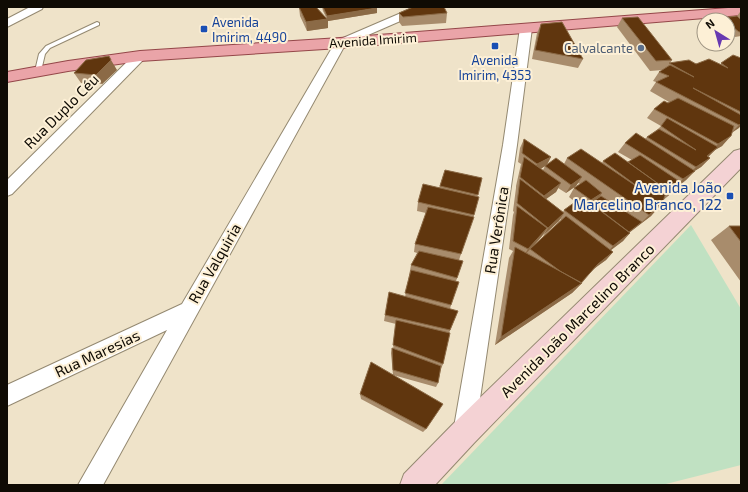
<svg xmlns="http://www.w3.org/2000/svg" width="748" height="492" font-family="'Exo 2',sans-serif">
<style>
.green{fill:#c0e1c2}
.lines{fill:none;stroke-linecap:round;stroke-linejoin:round}
.lane-casing{stroke:#948971;stroke-width:2}
.street-casing{stroke:#948971;stroke-width:2}
.secondary-casing{stroke:#948971;stroke-width:2}
.primary-casing{stroke:#944749;stroke-width:2}
.lane{fill:#fff;fill-rule:evenodd}
.street{fill:#fff;fill-rule:evenodd}
.secondary{fill:#f4d2d4;fill-rule:evenodd}
.primary{fill:#eaa4a8;fill-rule:evenodd}
.wall{fill:#a88c6c;fill-rule:evenodd}
.shaded-wall{fill:#8b6a46}
.building{fill:#60360e;stroke:#8b6a46}
.transit-dot{fill:#1a4fb4;stroke:#fdf0d6;stroke-width:1.5}
.service-dot{fill:#5c6f8a;stroke:#fdf0d6;stroke-width:1.5}
.labels{text-anchor:middle;dominant-baseline:central;stroke-width:4;stroke-linejoin:round;paint-order:stroke}
.far-transit-label{font-size:13px;fill:#164399;stroke:#fdf0d6;text-anchor:start}
.far-street-label{font-size:13px;fill:#0f0b04;stroke:#fdf0d6}
.far-service-label{font-size:13px;fill:#4e5e75;stroke:#fdf0d6;text-anchor:end}
.street-label{font-size:15px;fill:#0f0b04;stroke:#fdf0d6}
.transit-label{font-size:15px;fill:#164399;stroke:#fdf0d6;text-anchor:end}
</style>
<rect width="100%" height="100%" fill="#efe3c9"/>
<path class="green" d="M691,225L741,309V465L662,485H441Z"/>
<g class="lines">
<g class="lane-casing">
<path id="lane" d="M97,22L99,23V25L50,48L45,54L41,71L38,73L36,72L35,71L39,54L46,46Z"/>
</g>
<g class="street-casing">
<path id="street" d="M30,7H43L42,9L7,27V19Z
M415,7H429L428,9L345,45L103,485H78L167,330L7,406V385L182,304L336,41Z
M526,25L530,26L532,28L517,145L475,433L472,441L464,444L456,441L453,433L503,145L520,28L522,26Z
M140,52L144,53L146,56L144,59L12,194L7,196V180L136,53Z"/>
</g>
<g class="secondary-casing">
<path id="secondary" d="M741,149V168L474,443L435,485H400L404,474L454,423L734,151Z"/>
</g>
<g class="primary-casing">
<path id="primary" d="M741,7V15L340,48L140,61L68,71L7,82V72L68,61L140,51L340,38Z"/>
</g>
<use href="#lane" class="lane"/>
<use href="#street" class="street"/>
<use href="#secondary" class="secondary"/>
<use href="#primary" class="primary"/>
</g>
<path class="wall" d="M299,7L326,17L323,11L322,7L377,13L328,21V28L307,31L300,16Z
M740,12H741V36L735,37L728,31V20H720L722,18L737,16Z
M399,13H447L446,23L402,26L399,22Z
M622,18L672,60L670,63L721,64V63L741,58V126L732,132L722,146L715,150L708,157L710,158L701,167L694,171L686,180L663,200L651,216L629,233L623,241L610,250L613,252L606,260L593,269L582,283L572,293L495,345L509,258L513,251L509,249L513,215L514,212L513,211L516,188V186L521,164L518,162L520,148L524,139L547,164H564L567,158L602,163L603,161L628,162L632,160L618,152L625,143L645,139L647,137L658,129L661,126L647,118L654,109L669,102L650,91L656,82L653,81L659,72L663,70L650,71L617,27ZM545,166L543,170L541,169ZM578,183L580,184L574,188L569,197L575,202L564,210L563,212L546,199L556,192L558,188L566,193L576,186ZM560,219L561,220L534,245L543,235L559,221Z
M541,24L583,59L578,68L532,59L537,33Z
M117,70L102,84L81,83L74,73Z
M445,170L482,178L477,197L474,215L459,260L463,261L456,281L451,305L450,309L458,311L449,333L443,364L441,369L438,383L436,387L393,375L391,353L392,348L393,349L396,324L384,321L385,315L405,297L411,265L417,253L414,252L415,244L426,213L417,211L418,202L439,188Z
M729,226H741V282L711,240Z
M360,394L426,429L423,432L361,399Z"/>
<path class="shaded-wall" d="M377,8V13L328,21V28L307,31L306,22L327,19V16Z
M111,60L117,70L102,84L96,75Z
M741,123V125L739,128L730,134Z
M731,136L722,146L715,150L709,156L698,165L718,144Z
M551,157L547,165L533,173L537,164Z
M710,158L701,167L687,176L696,167Z
M695,171L686,180L675,188L683,179Z
M582,177L576,186L566,193L571,185Z
M561,183L556,192L539,204L544,196Z
M682,183L674,191L662,201L670,193Z
M602,193L596,202L585,209L591,200Z
M662,204L651,216L623,237L627,233L642,222L649,215Z
M564,213L559,221L543,236L548,228Z
M547,228L542,236L523,257L528,249Z
M630,233L623,241L606,254L613,246Z
M613,252L606,260L591,271L598,264Z
M582,283L572,293L495,345L501,337Z"/>
<path class="building" d="M299,7H316L327,19L306,22Z
M323,7H376L377,8L327,16Z
M413,7H444L447,13L403,17L399,13Z
M737,16L741,20V32H739L728,23V20H725L722,18Z
M638,17L672,60L656,61L622,18Z
M562,22L583,59L535,50L541,24Z
M733,55L741,58V112L693,88L741,115V123L739,125L656,82L669,76L659,72L670,65L694,77L669,63L689,60L696,64L709,59L728,68L721,63Z
M109,56L111,60L96,75L74,73L86,60Z
M678,98L734,126L731,136L718,144L654,109L664,101L668,103Z
M667,118L718,147L707,156L710,158L696,167L647,137L659,129L696,150L661,126Z
M636,133L695,171L683,179L625,143Z
M524,139L551,157L537,164L522,153Z
M581,149L645,192L603,161L615,153L667,190L662,204L649,215L567,158Z
M640,155L682,183L670,193L667,191V190L628,162Z
M524,157L561,183L544,196L520,177Z
M556,158L582,177L571,185L545,166Z
M445,170L482,178L478,195L440,186Z
M520,179L564,213L548,228L517,203Z
M586,180L602,193L591,200L574,188Z
M423,184L479,197L474,215L418,202Z
M601,196L642,222L629,232L591,203Z
M582,197L630,233L613,246L564,210Z
M517,206L547,228L528,249L513,241Z
M428,207L474,217L461,254L415,244Z
M566,216L613,252L598,264L581,283L560,271L530,249Z
M729,226H741V242Z
M515,247L582,283L501,337Z
M419,251L463,261L457,278L411,265Z
M411,270L459,282L451,305L405,293Z
M389,292L458,311L450,330L385,315Z
M396,320L450,333L443,364L393,345Z
M392,348L441,366L438,383L393,370Z
M371,362L443,404L426,429L360,394Z"/>
<g class="transit-dot">
<rect x="200" y="25" width="8" height="8" rx="2"/>
<rect x="491" y="42" width="8" height="8" rx="2"/>
<rect x="726" y="192" width="8" height="8" rx="2"/>
</g>
<circle class="service-dot" cx="641" cy="48" r="4"/>
<g class="labels">
<g class="far-transit-label">
<text x="212" y="22">Avenida<tspan x="212" dy="15">Imirim, 4490</tspan></text>
<text x="495" y="60" text-anchor="middle">Avenida<tspan x="495" dy="15">Imirim, 4353</tspan></text>
</g>
<g class="far-street-label">
<text transform="translate(373 40) rotate(-4)">Avenida Imirim</text>
</g>
<g class="far-service-label">
<text x="633" y="48">Calvalcante</text>
</g>
<g class="street-label">
<text transform="translate(61 111) rotate(-45)">Rua Duplo Céu</text>
<text transform="translate(496 230) rotate(-81)">Rua Verônica</text>
<text transform="translate(214 263) rotate(-60)">Rua Valquiria</text>
<text transform="translate(577 320) rotate(-45)">Avenida João Marcelino Branco</text>
<text transform="translate(97 353) rotate(-25)">Rua Maresias</text>
</g>
<g class="transit-label">
<text x="722" y="187">Avenida João<tspan x="722" dy="17">Marcelino Branco, 122</tspan></text>
</g>
</g>
<rect width="748" height="492" fill="none" stroke="#0f0b04" stroke-width="16"/>
<g transform="translate(716 32) rotate(323)"><circle r="19" fill="#fdf0d6" stroke="#9e9482"/>
<path d="M0-3L7 15L0 10L-7 15Z" fill="#6839b1"/>
<text y="-6" font-size="11" font-weight="bold" text-anchor="middle" fill="#0f0b04">N</text>
</g>
</svg>
